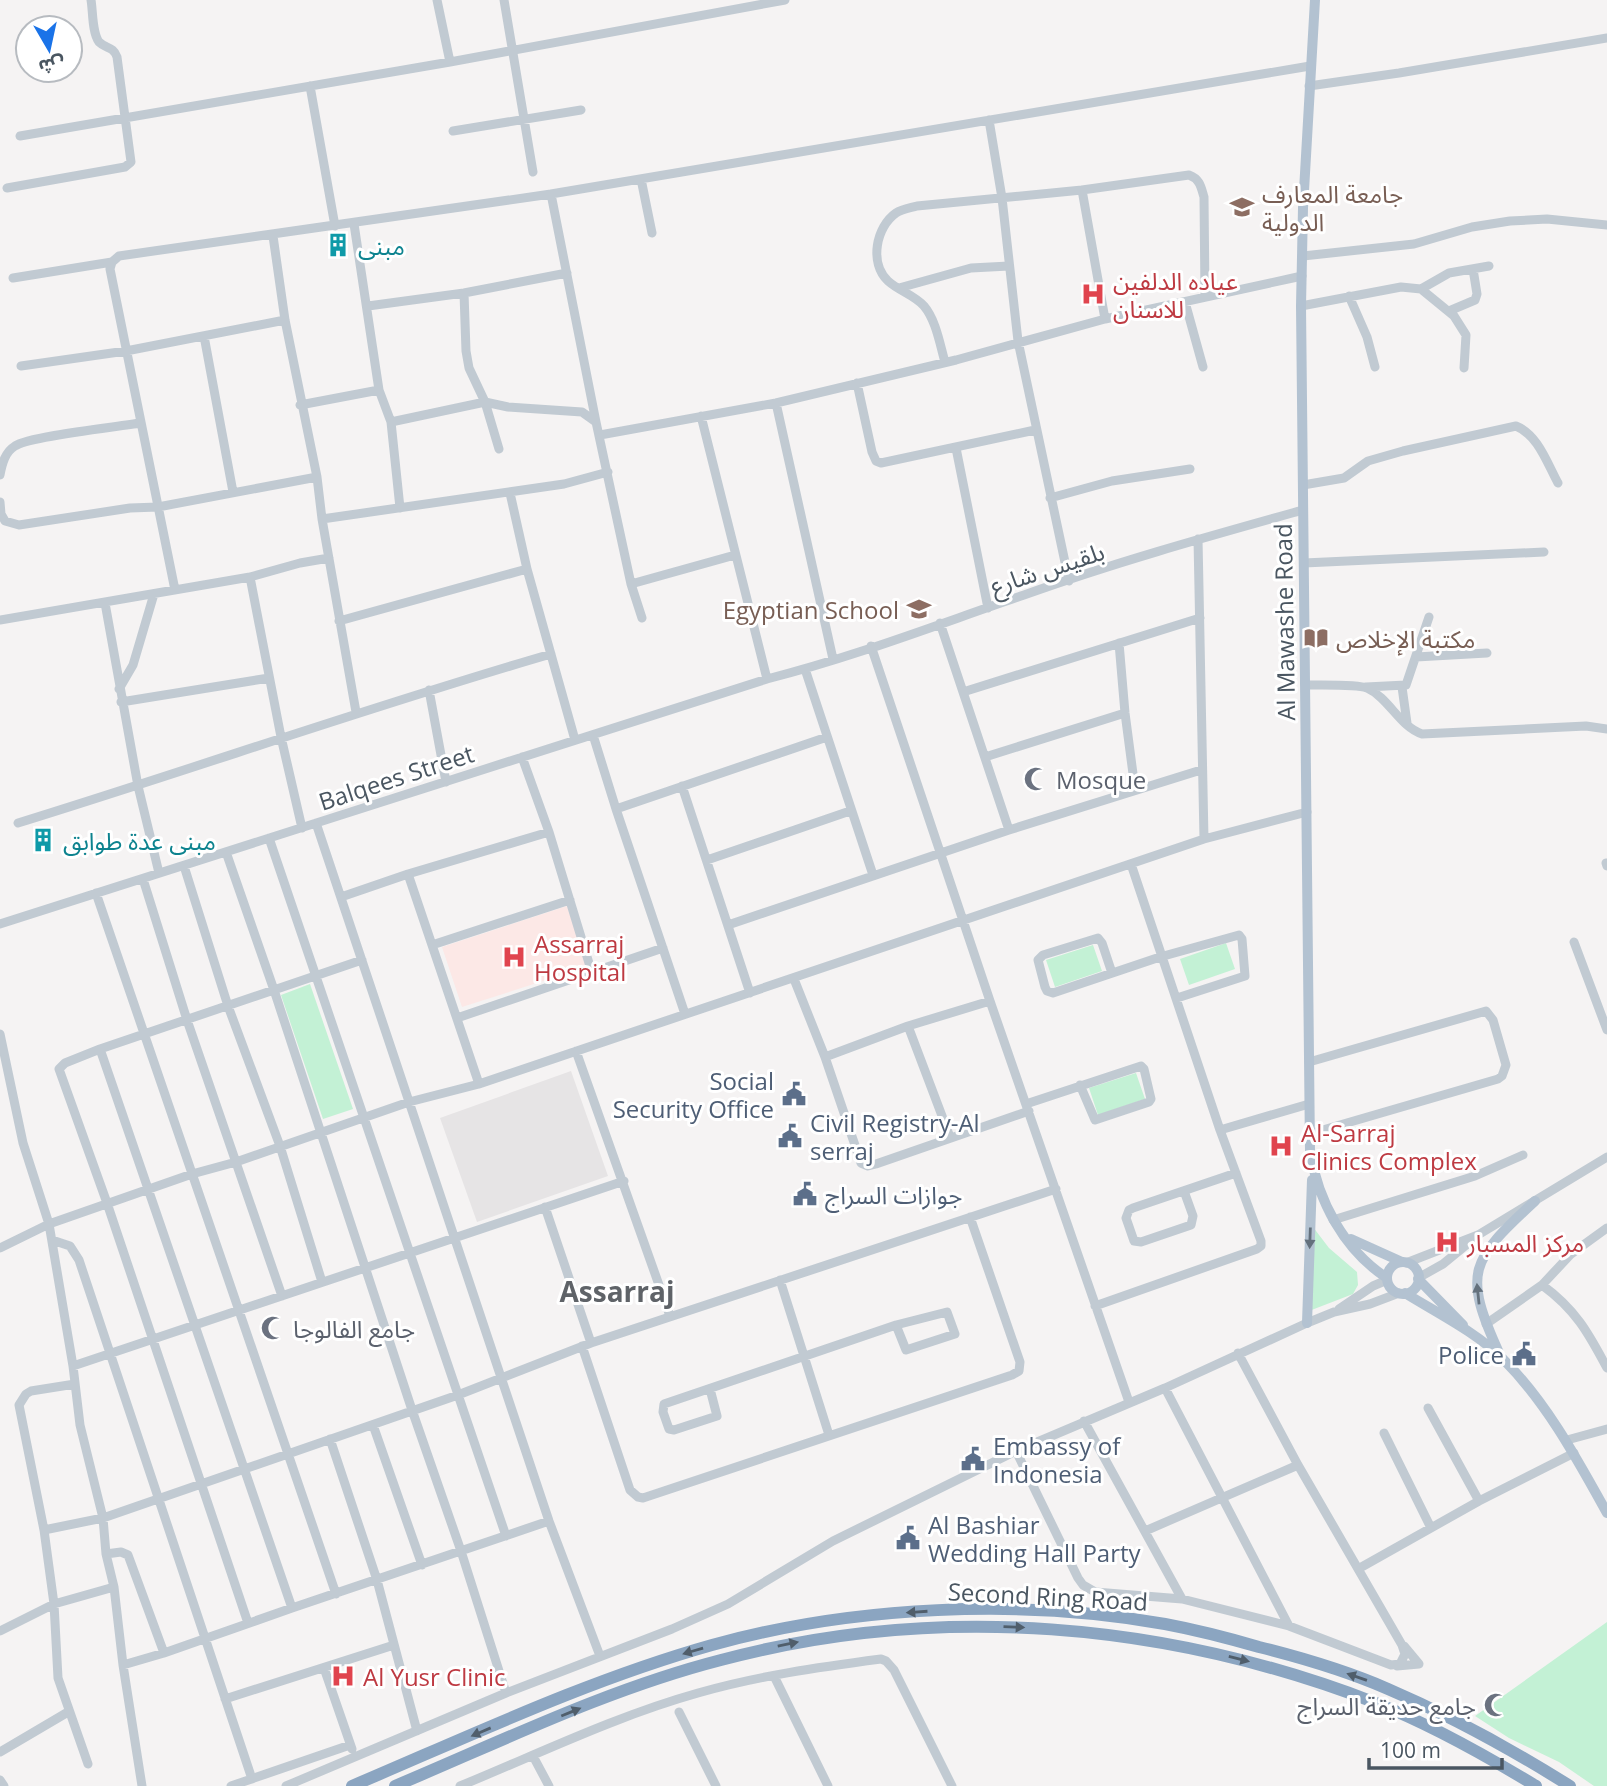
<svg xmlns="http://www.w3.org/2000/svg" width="1607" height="1786" font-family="'Open Sans','Noto Sans Arabic',sans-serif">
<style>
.education{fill:#e6e4e5}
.medical{fill:#fce8e6}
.green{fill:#c3f1d5}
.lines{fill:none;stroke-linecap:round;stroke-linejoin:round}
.minor{stroke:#c1cad2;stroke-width:9}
.major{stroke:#b3c2d1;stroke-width:10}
.highway{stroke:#8ba5c1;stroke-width:12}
.oneway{fill:#64717d}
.oneway2{fill:#505e6b}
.labels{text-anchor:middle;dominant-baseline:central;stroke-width:6;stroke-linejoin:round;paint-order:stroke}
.education-label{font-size:24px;fill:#785e54;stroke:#fff;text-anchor:start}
.culture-label{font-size:24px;fill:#0d838f;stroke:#fff;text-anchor:start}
.health-label{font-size:24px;fill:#be3a42;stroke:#fff;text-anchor:start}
.street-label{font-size:24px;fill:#4a5661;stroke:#fff}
.worship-label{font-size:24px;fill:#5b616d;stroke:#fff;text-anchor:start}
.service-label{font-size:24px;fill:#4e5e75;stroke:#fff;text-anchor:start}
.quarter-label{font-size:28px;font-weight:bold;fill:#5f6368;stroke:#fff}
</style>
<rect width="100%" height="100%" fill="#f5f3f3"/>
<path class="education" d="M571,1071L608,1176L477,1222L440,1118Z"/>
<path class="medical" d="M567,906L587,967L462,1007L442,947Z"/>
<path class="green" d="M1226,943L1235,969L1189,985L1180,959Z
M1093,945L1102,971L1055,987L1046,960Z
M310,984L353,1109L323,1119L281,995Z
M1136,1073L1145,1099L1098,1115L1089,1088Z
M1313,1227L1329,1248L1357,1272L1358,1285L1353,1294L1309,1311Z
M1607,1622V1786H1594L1559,1762L1509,1738L1475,1716Z"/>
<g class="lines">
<path class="minor" d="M437,0L450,62
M504,0L533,172
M310,86L335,226
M1309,86L1399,73L1607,38
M989,120L1002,198L1018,341L1069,581
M453,131L581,110
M20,136L450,62L785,0
M641,179L652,233
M7,188L125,167L131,162L117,57C113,46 106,49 99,42C92,33 93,11 91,0
M1082,190L1105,319
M551,194L596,422L631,584L642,618
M354,224L379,390L391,422L400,508
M273,236L285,320L317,477L322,519L356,712
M1303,256L1414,244L1472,227L1510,221L1547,219L1607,225
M13,278L112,262
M899,288L971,268L1009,266
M1421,289L1449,273L1489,266
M464,293L466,351L469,368L485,402L499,449
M1349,296L1367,337L1375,367
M1185,302L1203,367
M368,306L464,293L567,273
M1301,306L1401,287L1421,289L1454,316L1466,335L1464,368
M1449,311L1475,300L1477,294L1473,269
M204,336L233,492
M945,362C940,345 936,320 924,306C914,295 899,291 888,281C869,263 876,227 896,213C902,209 910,208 917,206L1082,190L1189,175C1200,179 1201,187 1204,197L1205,297
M21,366L126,351L285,320
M857,383L872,452L876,461L881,463L1035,430
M776,403L833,659
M300,405L379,390
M701,416L767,679
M391,422L485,402L508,407L582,412L596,422
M600,435L776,403L956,360L1105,319L1302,276
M956,448L988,608
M0,475C2,464 5,452 15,446C29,436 117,427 140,423
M1303,485L1344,478L1368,461L1403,451L1516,426C1538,435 1547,463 1558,483
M510,493L527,569L575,740
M1050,498L1112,481L1190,469
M0,502L1,514L5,521L19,525L130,508L158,507L317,477
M322,519L564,484L608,472
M1198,539L1204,839
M1304,563L1544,552
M250,577L281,737L302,828
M631,584L735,555
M175,590L110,269L112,262L119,256L551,194L1310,66
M105,603L138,786L159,873
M0,620L250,577L300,563L329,558
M339,621L527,569
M940,623L1009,830
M1119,643L1125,713L1135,789
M871,646L990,1001L1129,1402
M1416,657L1487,653
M805,669L873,875
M1306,685C1319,685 1357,684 1367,688C1389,698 1400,727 1422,734L1586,726L1607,729
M1366,687L1406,685L1429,617
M1402,687L1407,723
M119,689L133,665L154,594
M429,690L446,782
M963,692L1200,618
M121,702L269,678
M593,735L616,809L685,1014
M522,757L549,832L592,973
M985,757L1125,713
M682,786L750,993
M616,809L827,737
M18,823C196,768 372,706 551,654
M316,823L549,1521L600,1656
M269,838L506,1536
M226,852L274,990L412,1410L461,1551L506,1693
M707,860L850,811
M1606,863L1607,866
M184,866L228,1006L280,1146L322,1282
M408,874L479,1084
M143,879L187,1020L282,1296
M96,893L336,1594
M341,897L408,874L549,832
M0,924L767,679C854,657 939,624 1024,595C1116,562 1210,536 1303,510
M728,925L1009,830L1201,770
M1574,942L1607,1030
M432,945L570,900
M1112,973L1102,943L1098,938L1043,955L1038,960L1045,987L1047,991L1053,993L1160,957L1239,935L1242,939L1245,976L1177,998
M794,979L825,1057L861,1163L868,1166L876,1164L1029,1111
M457,1018L663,948
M908,1026L950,1137
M0,1034L23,1143L49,1224L73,1366L80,1425L103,1518L106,1554L114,1587L123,1665L142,1786
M100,1049L292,1608
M576,1051L670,1316
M825,1057L908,1026L990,1001
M1309,1062L1486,1011L1493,1020L1506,1065L1502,1076L1498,1079L1309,1134
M1026,1104L1141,1066L1144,1069L1151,1099L1149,1102L1095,1120L1080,1085
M1220,1130L1309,1104
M1184,1191L1193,1216L1191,1225L1141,1242L1134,1241L1126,1218L1129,1210L1133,1208L1236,1173
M545,1207L591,1343
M1333,1220L1475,1176L1523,1155
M52,1240L70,1246L79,1260L252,1779
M0,1248L49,1224L192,1174L236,1162L409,1102L479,1084L1204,839L1307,812
M1406,1263L1478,1235L1607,1157
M1418,1278L1443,1264L1471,1241
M780,1280L829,1435
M1542,1285C1575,1309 1588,1332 1607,1368
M1095,1306L1257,1249L1261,1246V1241L1220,1130L1131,864
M1339,1309L1373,1286L1387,1280
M1486,1324L1542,1285L1571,1254L1607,1228
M582,1346L630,1490L638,1497L643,1498L1012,1375L1019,1371L1020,1362L970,1217
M73,1366L624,1181
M75,1384L31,1391L26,1394L19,1405L44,1530L54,1604L58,1678L88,1764
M1165,1388L1289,1626
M710,1389L717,1416L674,1430L669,1429L663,1412L664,1404L896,1325L947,1312L955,1334L906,1350L896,1325
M1428,1408L1479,1501
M1084,1421L1182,1599
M373,1425L422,1565
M1384,1433L1431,1528
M330,1439L377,1580L417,1731
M1567,1440L1607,1429
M1016,1451L1078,1578L1083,1585L1095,1592L1182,1599L1289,1626L1391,1665L1400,1664L1405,1654L1402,1645L1298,1465L1238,1353
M44,1530L103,1518L458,1395L591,1343L1056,1189
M1145,1531L1298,1465
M106,1554L121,1552L128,1555L164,1653
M1358,1569L1479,1501L1574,1453
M248,1623L107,1203L59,1069L65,1063L100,1049L362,960
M0,1631L54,1604L114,1587
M123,1665L164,1653L292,1608L549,1521
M1397,1666L1419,1664L1404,1646
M324,1668L352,1749
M774,1676L828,1786
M225,1699L394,1645
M679,1712L716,1786
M0,1752L68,1712
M533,1756L549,1786
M0,1780L4,1786
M231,1786L350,1745
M286,1786L506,1693L672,1629L728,1604L833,1541L1016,1451L1165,1388L1307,1323L1334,1312L1370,1304L1399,1293
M460,1786C538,1754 616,1716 698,1693C757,1676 820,1667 881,1659L886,1661L894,1670L952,1786"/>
<path class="major" d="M1315,0L1303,208L1301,306L1310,1151C1318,1201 1344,1250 1387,1278
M1351,1239L1402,1262
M1387 1278a16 16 0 1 1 32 0a16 16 0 1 1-32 0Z
M1418,1279L1463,1325
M1405,1293C1437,1313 1476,1332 1503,1359C1547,1403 1577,1459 1607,1513
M1307,1323L1312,1180
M1500,1355C1462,1272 1470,1261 1535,1201"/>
<path class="highway" d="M352,1786C470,1736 588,1680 712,1645C852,1606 1022,1598 1165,1624C1197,1630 1228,1638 1259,1647C1303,1658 1347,1671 1388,1689C1451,1716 1511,1749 1570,1786
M395,1786C502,1741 608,1689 721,1660C938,1602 1167,1622 1376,1703C1432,1725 1485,1755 1536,1786"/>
</g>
<defs><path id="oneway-solid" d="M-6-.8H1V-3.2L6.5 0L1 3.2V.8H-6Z" transform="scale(1.75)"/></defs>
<g class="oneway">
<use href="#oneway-solid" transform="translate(1310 1238) rotate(92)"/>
<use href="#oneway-solid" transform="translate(1478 1294) rotate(-96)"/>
</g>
<g class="oneway2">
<use href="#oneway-solid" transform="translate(917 1612) rotate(176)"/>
<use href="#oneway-solid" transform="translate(1014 1627) rotate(2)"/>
<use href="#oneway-solid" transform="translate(788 1644) rotate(-12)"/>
<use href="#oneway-solid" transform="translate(693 1651) rotate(164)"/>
<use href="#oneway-solid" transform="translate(1239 1659) rotate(14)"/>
<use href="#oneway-solid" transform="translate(1357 1677) rotate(-161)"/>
<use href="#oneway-solid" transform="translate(571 1712) rotate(-22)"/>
<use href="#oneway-solid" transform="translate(481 1732) rotate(157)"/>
</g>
<defs>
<g id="university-bare" transform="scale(1.89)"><path d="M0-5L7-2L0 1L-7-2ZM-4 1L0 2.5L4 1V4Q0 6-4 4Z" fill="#8d6e63" stroke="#fff" stroke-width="2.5" paint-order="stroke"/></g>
<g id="building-bare" transform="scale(1.89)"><path d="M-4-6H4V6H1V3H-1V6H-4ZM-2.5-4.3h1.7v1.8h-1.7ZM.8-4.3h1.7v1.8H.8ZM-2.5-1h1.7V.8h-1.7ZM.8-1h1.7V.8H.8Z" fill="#0f9aa8" stroke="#fff" stroke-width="2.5" paint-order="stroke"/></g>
<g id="hospital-bare" transform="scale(1.89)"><path d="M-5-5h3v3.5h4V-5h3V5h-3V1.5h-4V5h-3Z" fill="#e0444e" stroke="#fff" stroke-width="2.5" paint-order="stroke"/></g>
<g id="school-bare" transform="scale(1.89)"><path d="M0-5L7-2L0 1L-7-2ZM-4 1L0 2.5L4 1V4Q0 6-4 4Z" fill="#8d6e63" stroke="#fff" stroke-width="2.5" paint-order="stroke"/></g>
<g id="library-bare" transform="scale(1.89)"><path d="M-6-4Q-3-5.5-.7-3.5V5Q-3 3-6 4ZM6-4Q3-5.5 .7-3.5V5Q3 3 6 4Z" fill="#8d6e63" stroke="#fff" stroke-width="2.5" paint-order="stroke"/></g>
<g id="mosque-bare" transform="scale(1.89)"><path d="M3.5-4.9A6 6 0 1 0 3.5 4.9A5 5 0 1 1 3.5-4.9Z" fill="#6b7280" stroke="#fff" stroke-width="2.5" paint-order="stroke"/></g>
<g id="civic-bare" transform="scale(1.89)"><path d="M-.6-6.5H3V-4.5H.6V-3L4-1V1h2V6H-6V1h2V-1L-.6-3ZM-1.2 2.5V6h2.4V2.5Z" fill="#5c6f8a" stroke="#fff" stroke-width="2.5" paint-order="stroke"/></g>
</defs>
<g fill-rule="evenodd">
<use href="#university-bare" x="1242" y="207"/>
<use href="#building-bare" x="338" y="245"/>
<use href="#hospital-bare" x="1093" y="294"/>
<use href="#school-bare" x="919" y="609"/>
<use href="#library-bare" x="1316" y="638"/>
<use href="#mosque-bare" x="1036" y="779"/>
<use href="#building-bare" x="43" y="840"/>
<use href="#hospital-bare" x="514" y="957"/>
<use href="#civic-bare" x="794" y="1094"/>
<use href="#civic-bare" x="790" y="1136"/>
<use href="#hospital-bare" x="1281" y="1146"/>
<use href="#civic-bare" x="805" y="1194"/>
<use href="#hospital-bare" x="1447" y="1242"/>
<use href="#mosque-bare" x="273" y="1328"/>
<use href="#civic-bare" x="1524" y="1354"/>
<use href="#civic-bare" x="973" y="1459"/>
<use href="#civic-bare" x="908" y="1538"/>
<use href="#hospital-bare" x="343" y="1676"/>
<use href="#mosque-bare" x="1496" y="1705"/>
</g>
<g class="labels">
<g class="education-label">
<text x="1262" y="193">جامعة المعارف<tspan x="1262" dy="28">الدولية</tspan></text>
<text x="899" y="609" text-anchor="end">Egyptian School</text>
<text x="1336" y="638">مكتبة الإخلاص</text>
</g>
<g class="culture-label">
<text x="358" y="245">مبنى</text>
<text x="63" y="840">مبنى عدة طوابق</text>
</g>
<g class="health-label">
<text x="1113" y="280">عياده الدلفين<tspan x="1113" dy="28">للاسنان</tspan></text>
<text x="534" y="943">Assarraj<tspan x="534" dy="28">Hospital</tspan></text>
<text x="1301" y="1132">Al-Sarraj<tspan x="1301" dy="28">Clinics Complex</tspan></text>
<text x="1467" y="1242">مركز المسبار</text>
<text x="363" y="1676">Al Yusr Clinic</text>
</g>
<g class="street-label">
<text transform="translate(1047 568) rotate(-18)">بلقيس شارع</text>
<text transform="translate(1284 622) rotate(-91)">Al Mawashe Road</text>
<text transform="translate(396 777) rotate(-18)">Balqees Street</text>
<text transform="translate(1048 1596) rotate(3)">Second Ring Road</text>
</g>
<g class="worship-label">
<text x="1056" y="779">Mosque</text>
<text x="293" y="1328">جامع الفالوجا</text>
<text x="1476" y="1705" text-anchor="end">جامع حديقة السراج</text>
</g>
<g class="service-label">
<text x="774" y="1080" text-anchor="end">Social<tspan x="774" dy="28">Security Office</tspan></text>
<text x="810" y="1122">Civil Registry-Al<tspan x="810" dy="28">serraj</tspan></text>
<text x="825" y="1194">جوازات السراج</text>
<text x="1504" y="1354" text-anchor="end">Police</text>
<text x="993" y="1445">Embassy of<tspan x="993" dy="28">Indonesia</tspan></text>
<text x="928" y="1524">Al Bashiar<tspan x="928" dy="28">Wedding Hall Party</tspan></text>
</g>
<g class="quarter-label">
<text x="617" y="1291">Assarraj</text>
</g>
</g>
<g transform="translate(49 49) rotate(171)"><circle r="33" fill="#ffffff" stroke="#b7bbc0" stroke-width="2"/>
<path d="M0-5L12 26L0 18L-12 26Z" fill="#1a73e8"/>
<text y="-10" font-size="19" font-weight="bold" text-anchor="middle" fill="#4a5661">ش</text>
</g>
<path d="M1369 1758v10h133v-10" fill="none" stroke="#4a5661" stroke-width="3.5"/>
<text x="1380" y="1758" font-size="21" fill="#4a5661" stroke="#ffffff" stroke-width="5" paint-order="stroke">100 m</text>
</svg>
